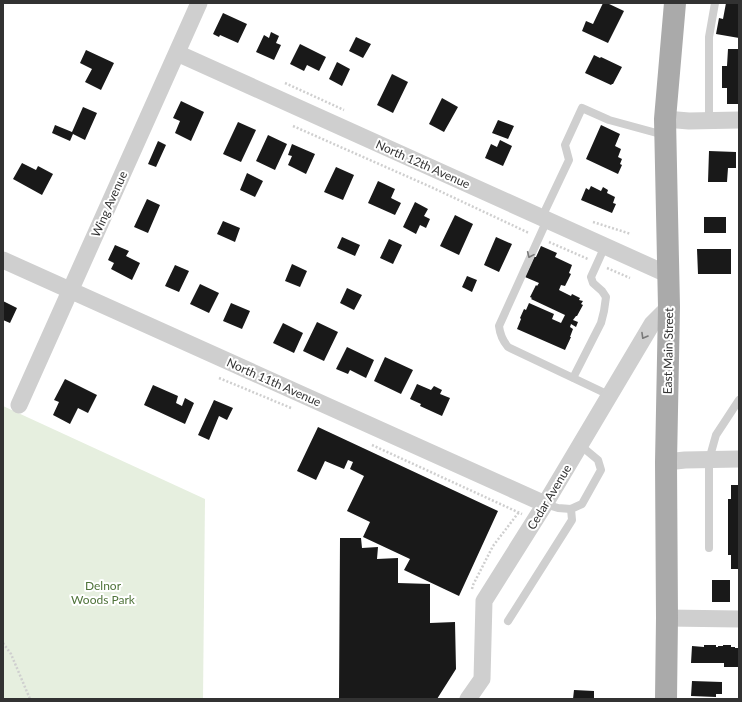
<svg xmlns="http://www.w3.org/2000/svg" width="742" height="702" font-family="Lato,sans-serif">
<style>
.green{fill:#e6efdf}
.building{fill:#191919}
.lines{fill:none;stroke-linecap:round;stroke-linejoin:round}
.path{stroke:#cfcfcf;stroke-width:2.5;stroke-dasharray:2 2;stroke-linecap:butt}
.service{stroke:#cfcfcf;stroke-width:8}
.minor{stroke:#cfcfcf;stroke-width:17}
.primary{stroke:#aaa;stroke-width:22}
.oneway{stroke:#797979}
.labels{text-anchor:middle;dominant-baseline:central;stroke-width:4;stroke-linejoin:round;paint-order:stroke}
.street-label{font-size:12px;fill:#323232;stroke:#fff}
.park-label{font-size:12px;fill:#4f733a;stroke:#fff}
</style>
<rect width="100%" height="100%" fill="#fff"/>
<path class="green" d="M3,406L205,499L203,699H3Z"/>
<path class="building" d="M603,3H607L624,11L608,43L582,31L586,21L593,24Z
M726,3H739V38L716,34L719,18L723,19Z
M223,13L247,24L238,43L220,35L219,37L213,34Z
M271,32L279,36L276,43L281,45L274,60L256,52L264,35L269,38Z
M356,37L371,44L363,58L349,51Z
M300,44L326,57L319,71L307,65L304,71L290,64Z
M728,49H739V104H727V88H722V66H727Z
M86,50L114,63L101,90L85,82L92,69L80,63Z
M594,55L600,58L601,57L622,67L613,84H612L611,85L585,73Z
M337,62L350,69L342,86L329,79Z
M392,74L408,82L393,113L377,105Z
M442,98L458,107L444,132L429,124Z
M181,101L204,112L191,141L175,133L180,121L173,118Z
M83,107L97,113L85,140L73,134L70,141L52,133L55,125L72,132Z
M498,120L514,126L508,139L492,133Z
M238,122L256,130L241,162L223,154Z
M601,125L620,134L615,146L621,149L618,157L622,159L620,164L622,165L618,174L586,159Z
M268,135L287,144L275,170L256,161Z
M500,140L512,146L503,166L485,158L491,144L497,147Z
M158,141L166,145L156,167L148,164Z
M292,144L315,154L306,174L288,165L292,156L288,155Z
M709,151L736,152V168H728L727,182H708Z
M22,163L36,170L38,166L53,174L42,195L13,179Z
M336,167L354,175L343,200L324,192Z
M247,173L263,181L255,197L240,190Z
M378,181L395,189L391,198L401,203L395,215L368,203Z
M591,186L601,191L603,187L608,190L607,193L615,197L613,203L616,204L612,213L581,200L586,188L589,190Z
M147,199L160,205L148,233L134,227Z
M415,202L428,209L424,216L430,219L426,228L420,225L416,234L403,227Z
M455,215L473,224L459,255L440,246Z
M704,217H726V233H704Z
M223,221L240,228L235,242L217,234Z
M342,237L360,245L355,256L337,248Z
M496,237L512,244L499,272L484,265Z
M389,239L402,245L393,264L380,258Z
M115,245L129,251L126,256L140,263L132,280L111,269L114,263L108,260Z
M541,246L557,253L555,257L572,265L569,273L571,274L565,286L561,285L559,290L571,296L572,294L580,298L579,300L583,301L581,304L583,305L577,316H576L573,320L578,322L576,327L571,324L570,327L573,329L570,337H571L565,350L517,329L521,319L520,318L524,309L526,310L529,303L554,314L552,319L561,323L565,315L531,299L532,298L530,297L536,285L537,286L539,283L525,277L534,257H536Z
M697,249H731V274H698Z
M292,264L307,271L300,287L285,281Z
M175,265L189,271L179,292L165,286Z
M467,276L477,280L472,292L462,287Z
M200,284L219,293L209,313L190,304Z
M347,288L362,295L354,310L340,303Z
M3,301L17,308L10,323L3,320Z
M231,303L250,311L242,329L223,321Z
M317,322L338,332L324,361L303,351Z
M283,323L303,333L294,353L273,343Z
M347,347L374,360L366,378L350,370L348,374L336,369Z
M385,357L413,370L401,394L374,381Z
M65,379L97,395L88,413L78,408L70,424L53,415L59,402L54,400Z
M417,384L431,390L434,386L442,390L440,394L450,398L442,416L420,406L421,404L410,399Z
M153,385L178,396L176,403L182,406L185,398L194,403L185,424L144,405Z
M214,400L233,408L227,420L219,416L209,440L198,435Z
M318,427L498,511L459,596L404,570L410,559L363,537L370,522L347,511L364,476L350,469L353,462L348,460L344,469L325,461L316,480L297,471Z
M731,485H739V569H731V555H728V499H731Z
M340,538H361L362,548L378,547L377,559L398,558V583L430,584V623L455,622L456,669L437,699H339Z
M712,580H730V602H712Z
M704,645H716V647H718V646H723V645H731V647H735V648H739V667H724V663H691L692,646L704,647Z
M692,681L722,682V694H716V697L691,696Z
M574,690L594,691V699H573Z"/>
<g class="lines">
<path class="path" d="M285,83L344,110
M293,126L431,187L529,233
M593,222L631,234
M549,242L588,259
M607,268L630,278
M219,378L236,385L291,408
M372,445L522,514
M472,589L473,585L493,546L519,512
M3,643L11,654L30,699"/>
<path class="service" d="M709,120V37L715,3
M542,217L569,160L565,145L582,108L609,120L664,135
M547,220L499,326C500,335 503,341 508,347L609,395
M573,378L601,323L604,311L606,297L602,291L593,283L591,277L605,246
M545,504L558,508L571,509L582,504L601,470L598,460L580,445
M709,548V460L714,442L716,435L739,400
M508,621L572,520L571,509"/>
<path class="minor" d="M177,53L669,275
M665,119L689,121L739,120
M3,260L545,504
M19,405L199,3
M666,462L685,460L739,459
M667,618L739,619
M468,699L482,679L484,601L545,504L652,324L669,307"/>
<path class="primary" d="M666,699L667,618L666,462L669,307L665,119L675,3"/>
</g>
<defs><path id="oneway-chevron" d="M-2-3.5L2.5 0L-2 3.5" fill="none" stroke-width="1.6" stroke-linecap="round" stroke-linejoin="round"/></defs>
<g class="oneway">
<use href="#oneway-chevron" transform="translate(530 255) rotate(114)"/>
<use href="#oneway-chevron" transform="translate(644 336) rotate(120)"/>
</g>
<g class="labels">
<g class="street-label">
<text transform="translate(423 164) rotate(24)">North 12th Avenue</text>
<text transform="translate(109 204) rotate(-66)">Wing Avenue</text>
<text transform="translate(668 351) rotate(-89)">East Main Street</text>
<text transform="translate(274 382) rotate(24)">North 11th Avenue</text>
<text transform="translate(549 497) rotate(-59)">Cedar Avenue</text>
</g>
<g class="park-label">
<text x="103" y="585">Delnor<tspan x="103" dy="14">Woods Park</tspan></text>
</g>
</g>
<rect width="742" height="702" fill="none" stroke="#323232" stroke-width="8"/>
</svg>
